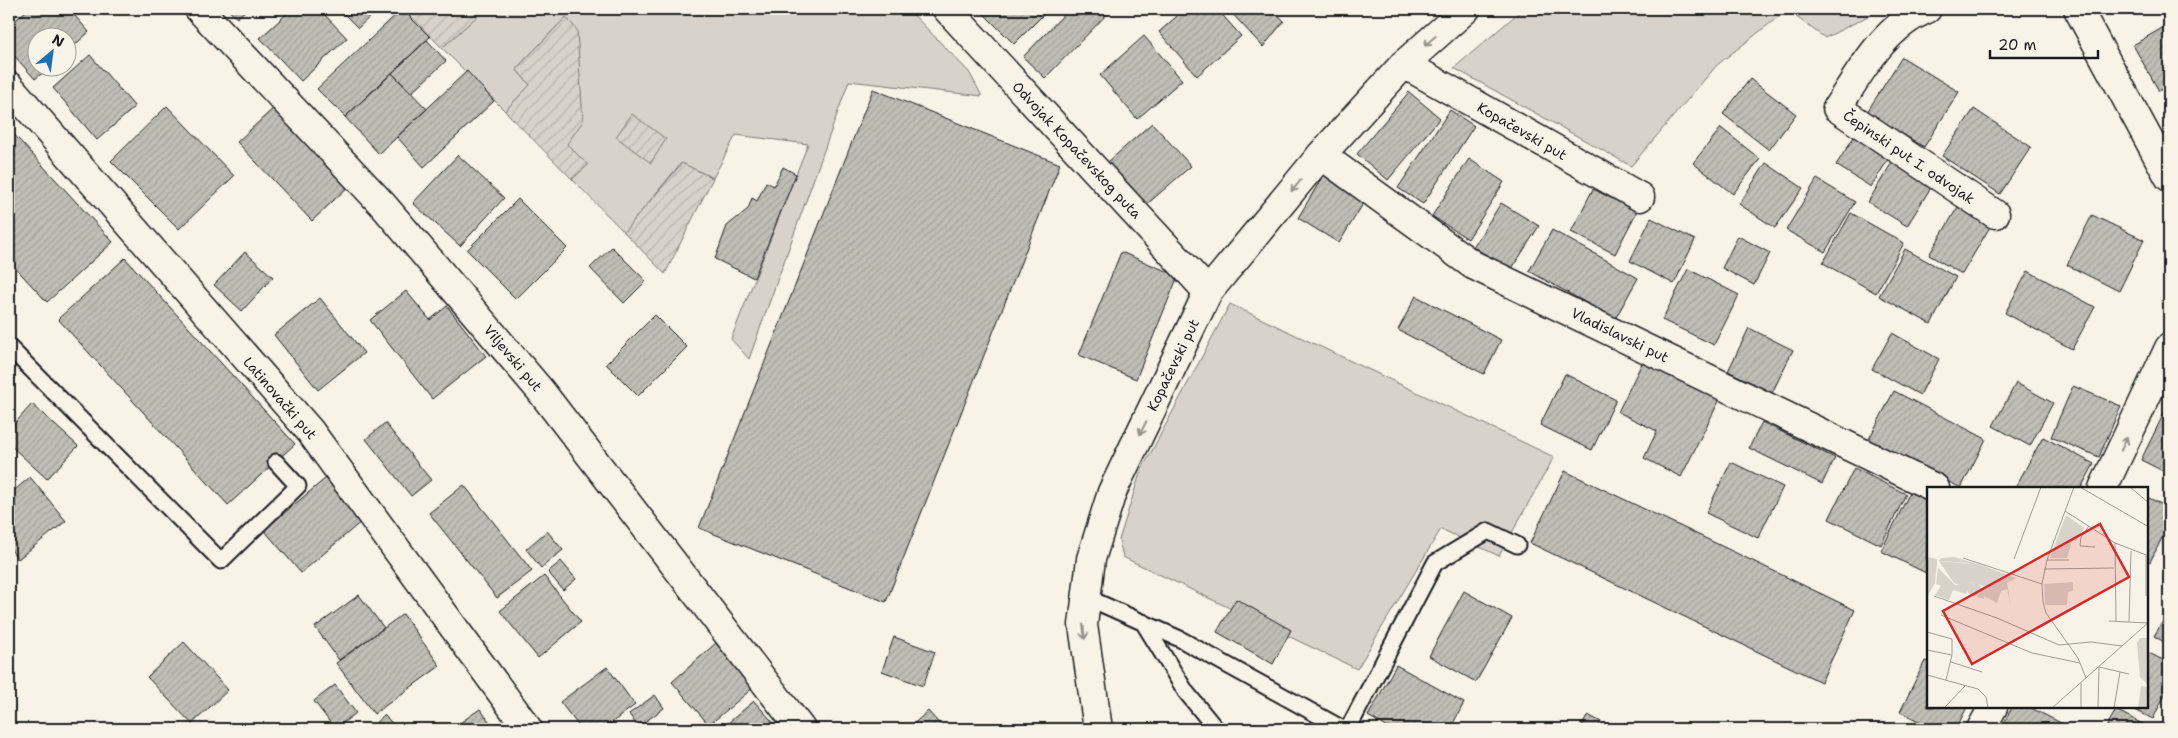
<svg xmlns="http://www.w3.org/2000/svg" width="2178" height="738" font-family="'Shantell Sans',sans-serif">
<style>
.grass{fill:#d7d3cb;stroke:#7a7874}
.garden{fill:url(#garden-furrows);stroke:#7a7874}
.building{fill:url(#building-hatch);stroke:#1c1c1c}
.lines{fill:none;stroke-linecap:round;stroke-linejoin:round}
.service-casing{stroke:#1c1c1c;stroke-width:19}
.minor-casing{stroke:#1c1c1c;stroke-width:31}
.tertiary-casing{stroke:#1c1c1c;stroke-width:31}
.service{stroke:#f7f3e8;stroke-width:15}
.minor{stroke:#f7f3e8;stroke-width:28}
.tertiary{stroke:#f7f3e8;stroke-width:28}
.oneway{stroke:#94928c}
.labels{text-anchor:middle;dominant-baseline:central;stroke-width:4;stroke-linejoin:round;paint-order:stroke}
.street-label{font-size:14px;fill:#1c1c1c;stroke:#f7f3e8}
.inset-road{fill:none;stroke:#9f9d96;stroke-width:1}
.view{fill:#d62828;fill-opacity:0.15;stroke:#d62828;stroke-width:2.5}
.inset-edge{fill:none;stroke:#1c1c1c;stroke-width:2.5}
</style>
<defs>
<pattern id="garden-furrows" width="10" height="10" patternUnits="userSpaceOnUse" patternTransform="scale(1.25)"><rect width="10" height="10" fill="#d7d3cb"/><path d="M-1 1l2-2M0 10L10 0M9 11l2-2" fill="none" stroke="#b8b5ae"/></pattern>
<pattern id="building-hatch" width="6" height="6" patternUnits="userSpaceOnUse" patternTransform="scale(1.25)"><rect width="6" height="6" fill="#c0beb5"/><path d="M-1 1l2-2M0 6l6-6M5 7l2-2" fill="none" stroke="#a4a39b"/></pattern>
</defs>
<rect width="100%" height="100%" fill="#f7f3e8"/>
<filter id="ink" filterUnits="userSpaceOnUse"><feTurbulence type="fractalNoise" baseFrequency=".02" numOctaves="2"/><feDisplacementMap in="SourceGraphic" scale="10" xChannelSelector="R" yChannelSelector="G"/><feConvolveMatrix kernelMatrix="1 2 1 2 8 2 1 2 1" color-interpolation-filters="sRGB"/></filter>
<g filter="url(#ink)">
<path class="grass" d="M485,9H908L969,72L982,96L849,81L749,359L731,339L808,144L736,135L713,178L681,163L624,232L572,179L588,165L567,144L566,17L516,69L530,85L505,111L442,48Z
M1523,9H1882L1825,38L1787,10L1717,65L1631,166L1454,68Z
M1230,304L1554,457L1499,556L1441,529L1357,669L1123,557L1119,540L1140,473Z"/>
<path class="garden" d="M404,9H485L442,48Z
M566,17L577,30L583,121L567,144L588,165L572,179L505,111L530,85L516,69Z
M632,114L666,139L651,163L616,137Z
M682,163L713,178L665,274L624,232Z"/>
<path class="building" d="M28,9H69L89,32L68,51V38H38V68H49L35,79L9,50V26Z
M227,9H247L237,18Z
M292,9H319L347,38L301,81L260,38Z
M339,9H378L358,28Z
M402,9L430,37L345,117L317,89Z
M981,9H1049L1014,44L980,10Z
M1069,9H1112L1045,78L1023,57Z
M1185,9H1217L1241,36L1197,76L1159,32Z
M1228,9H1273L1284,21L1263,47Z
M2169,24V85L2159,91L2133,45Z
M1144,36L1182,80L1137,119L1100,75Z
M427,40L446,61L411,93L392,73Z
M90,55L135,107L97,140L53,88Z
M1902,57L1959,92L1924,147L1867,112Z
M467,71L494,101L424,167L397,137Z
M392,73L427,109L379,154L345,117Z
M1750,79L1796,114L1769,150L1723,114Z
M873,89L1060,164L886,602L699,528Z
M1409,92L1440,118L1388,180L1357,154Z
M277,105L352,183L312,221L237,142Z
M167,106L234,176L179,229L111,161Z
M1974,109L2031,147L2000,194L1942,156Z
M1450,110L1474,126L1423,204L1398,188Z
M1152,123L1191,166L1146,205L1108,162Z
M1721,128L1760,159L1733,194L1693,163Z
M9,129L113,242L47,302L9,261Z
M1857,132L1892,153L1871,187L1836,165Z
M1897,154L1936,179L1907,226L1868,202Z
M458,155L504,198L460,246L413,203Z
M1469,159L1504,182L1468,239L1432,216Z
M1766,163L1803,188L1775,228L1739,204Z
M783,167L796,174L754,278L715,259L727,226L748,209L752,198L757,201L766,182L774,186Z
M1324,174L1366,199L1339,243L1298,218Z
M1817,179L1855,202L1825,252L1786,230Z
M1593,189L1637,211L1615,254L1571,232Z
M518,199L567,248L516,299L467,250Z
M1962,200L1994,220L1962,274L1929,255Z
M1501,203L1539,226L1511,270L1473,247Z
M1851,213L1904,243L1876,293L1823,263Z
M2092,215L2144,240L2119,291L2067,265Z
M1651,218L1695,240L1674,284L1630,261Z
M1552,230L1638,278L1615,319L1529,271Z
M1738,236L1770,253L1754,285L1722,268Z
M612,247L646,281L624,303L590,268Z
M1905,249L1956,277L1931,324L1879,296Z
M245,252L273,277L242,311L214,285Z
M1121,252L1178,276L1136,379L1079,355Z
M125,258L295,444L228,505L58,319Z
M1688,269L1739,295L1714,345L1662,320Z
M2028,271L2095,307L2072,349L2005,313Z
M406,291L430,320L447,306L486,356L432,399L370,320Z
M1416,296L1501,340L1484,374L1398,330Z
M320,298L364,353L318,390L274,335Z
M655,315L687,347L638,396L606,364Z
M1749,328L1793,350L1772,393L1728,371Z
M1892,333L1939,359L1920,395L1872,369Z
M1643,361L1720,399L1681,477L1644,458L1657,431L1618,412Z
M1565,374L1616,400L1592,450L1540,425Z
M2016,383L2053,403L2030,446L1993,426Z
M2073,386L2121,406L2099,457L2051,437Z
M1894,391L1986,439L1961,488L1868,441Z
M32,404L78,446L47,479L9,444V430Z
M2166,409L2169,411V474L2141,460Z
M1762,422L1835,458L1822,484L1749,448Z
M385,423L431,480L411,496L366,439Z
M2043,437L2094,464L2081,488H2015Z
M1731,462L1783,487L1758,538L1706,513Z
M1854,468L1906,494L1881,545L1829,519Z
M1565,471L1855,610L1821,682L1530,543Z
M30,477L66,521L18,559L9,547V495Z
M326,478L363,520L301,573L264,530Z
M464,485L532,571L497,598L429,513Z
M1910,492L1928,501L1926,573L1881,551Z
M2147,497L2169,508V524L2150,562L2147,560Z
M547,531L563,550L541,568L526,549Z
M561,561L576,579L563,590L548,572Z
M544,576L581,622L538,658L500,611Z
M1464,591L1512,618L1476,682L1429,656Z
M359,595L384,628L339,660L315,627Z
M1236,599L1291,630L1273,664L1217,632Z
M2169,611V645L2154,636Z
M403,614L440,666L374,714L336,663Z
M894,637L935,652L923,686L882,671Z
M184,642L228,690L192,724L147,677Z
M716,643L754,687L709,725L672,682Z
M2147,652L2169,663V686L2153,719L2129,707H2147Z
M1925,661L1928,662V707H1967L1956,729H1935L1900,712Z
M1396,665L1464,703L1450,729H1390L1368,716Z
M607,667L635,705L603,729H581L560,702Z
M335,685L356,713L335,729L314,701Z
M655,695L664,708L638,727L629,714Z
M754,701L779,729H721Z
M2012,707H2029L2067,726L2066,729H2001Z
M480,709L495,729H451Z
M2116,710L2152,729H2105Z
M928,711L944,729H908Z
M384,715L398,729H369Z
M1588,715L1601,722L1597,729H1580Z"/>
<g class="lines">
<g class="service-casing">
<path id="service" d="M9,347L221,561L298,486L276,462
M1086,597L1180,639L1343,729
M1143,622L1186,692L1216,729
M1348,729L1435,563L1488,531L1517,545"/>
</g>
<g class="minor-casing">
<path id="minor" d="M199,9L383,205L540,390L801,729
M947,9L1208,292
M1927,9C1885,26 1860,72 1837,108L1995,214
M2078,9L2169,177
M1404,64L1640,197
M9,86L310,431L528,729
M1321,155L1473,265L1935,488
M2103,488L2169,348
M1981,729L1993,707"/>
</g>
<g class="tertiary-casing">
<path id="tertiary" d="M1098,729L1083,625L1091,559L1112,492L1208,292L1321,155L1404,64L1466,9"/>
</g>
<use href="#service" class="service"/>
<use href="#minor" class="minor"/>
<use href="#tertiary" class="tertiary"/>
</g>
<defs><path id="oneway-shaft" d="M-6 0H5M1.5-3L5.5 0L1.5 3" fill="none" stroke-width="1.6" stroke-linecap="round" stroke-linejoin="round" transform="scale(1.25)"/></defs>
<g class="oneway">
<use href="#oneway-shaft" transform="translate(1430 41) rotate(139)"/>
<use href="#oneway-shaft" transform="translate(1296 186) rotate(130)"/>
<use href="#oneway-shaft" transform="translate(1143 428) rotate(116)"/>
<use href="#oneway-shaft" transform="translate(2124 444) rotate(-65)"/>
<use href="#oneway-shaft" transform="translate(1084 632) rotate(83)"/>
</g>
</g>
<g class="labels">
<g class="street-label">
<text transform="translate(1522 131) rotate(30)">Kopačevski put</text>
<text transform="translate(1077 150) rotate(47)">Odvojak Kopačevskog puta</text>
<text transform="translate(1909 157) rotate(34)">Čepinski put I. odvojak</text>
<text transform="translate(1620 335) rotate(26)">Vladislavski put</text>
<text transform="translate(513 358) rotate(50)">Viljevski put</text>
<text transform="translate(1173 365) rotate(-64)">Kopačevski put</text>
<text transform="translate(280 398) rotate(49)">Latinovački put</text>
</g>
</g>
<g transform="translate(1927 487)">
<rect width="221" height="221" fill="#f7f3e8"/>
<path d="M139,28L157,41L149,54H145L140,71H123ZM0,70L10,72V76L8,96L0,110ZM12,74L54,78L89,91L80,96L84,120L80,102L74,104L70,116L57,109V112L50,110L56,99L47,95L34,98L27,96ZM11,81L28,98L44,96L39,107L26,103L22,113L8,108L14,99L9,97ZM146,95V104L141,105L140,118H118L117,97Z" fill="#d7d3cb"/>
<path d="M27,70L54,78L53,81L41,76L12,74L14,71ZM213,151H221V198L213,190L210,156ZM214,199L221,200V221H211Z" fill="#d7d3cb"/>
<path d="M40 102a7 7 0 1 1 14 0a7 7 0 1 1-14 0Z" fill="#d7d3cb"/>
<path class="inset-road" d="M147,0L120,73L115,97L116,115L119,126L151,171L159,191M153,0L222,40M203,0L222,16M138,24L188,56L222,69M162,39L154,50L153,59L168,60M188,56L189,134M36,71L115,97M87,72L114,0M120,73H142M117,82L187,81M7,109L70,131L132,158L164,155L195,159M219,109V69M14,128L105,166L153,176M182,134L221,136M202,135L204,64M0,145L25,152V168L19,193M0,163L25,168M24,175L55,185M0,188L51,202L59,210L61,221M154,196V221M17,221L39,198M125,221L222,135M171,221L172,180L202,187M187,221L193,185"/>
<path class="view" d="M173,37L202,90L45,177L16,124Z"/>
<rect width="221" height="221" class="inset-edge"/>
</g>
<rect width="2178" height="738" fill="none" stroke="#f7f3e8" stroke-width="30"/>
<rect x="15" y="15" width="2148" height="708" fill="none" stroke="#1c1c1c" stroke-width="2" filter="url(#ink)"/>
<g transform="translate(52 52) rotate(29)"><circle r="24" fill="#f7f3e8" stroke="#9f9d96"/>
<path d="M0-4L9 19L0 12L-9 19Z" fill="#1f6fb2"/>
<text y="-8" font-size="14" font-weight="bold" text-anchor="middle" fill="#1c1c1c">N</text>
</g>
<path d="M1990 50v8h108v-8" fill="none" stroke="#1c1c1c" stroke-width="2.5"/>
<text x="1998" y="50" font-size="15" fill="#1c1c1c" stroke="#f7f3e8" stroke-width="4" paint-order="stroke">20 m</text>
</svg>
